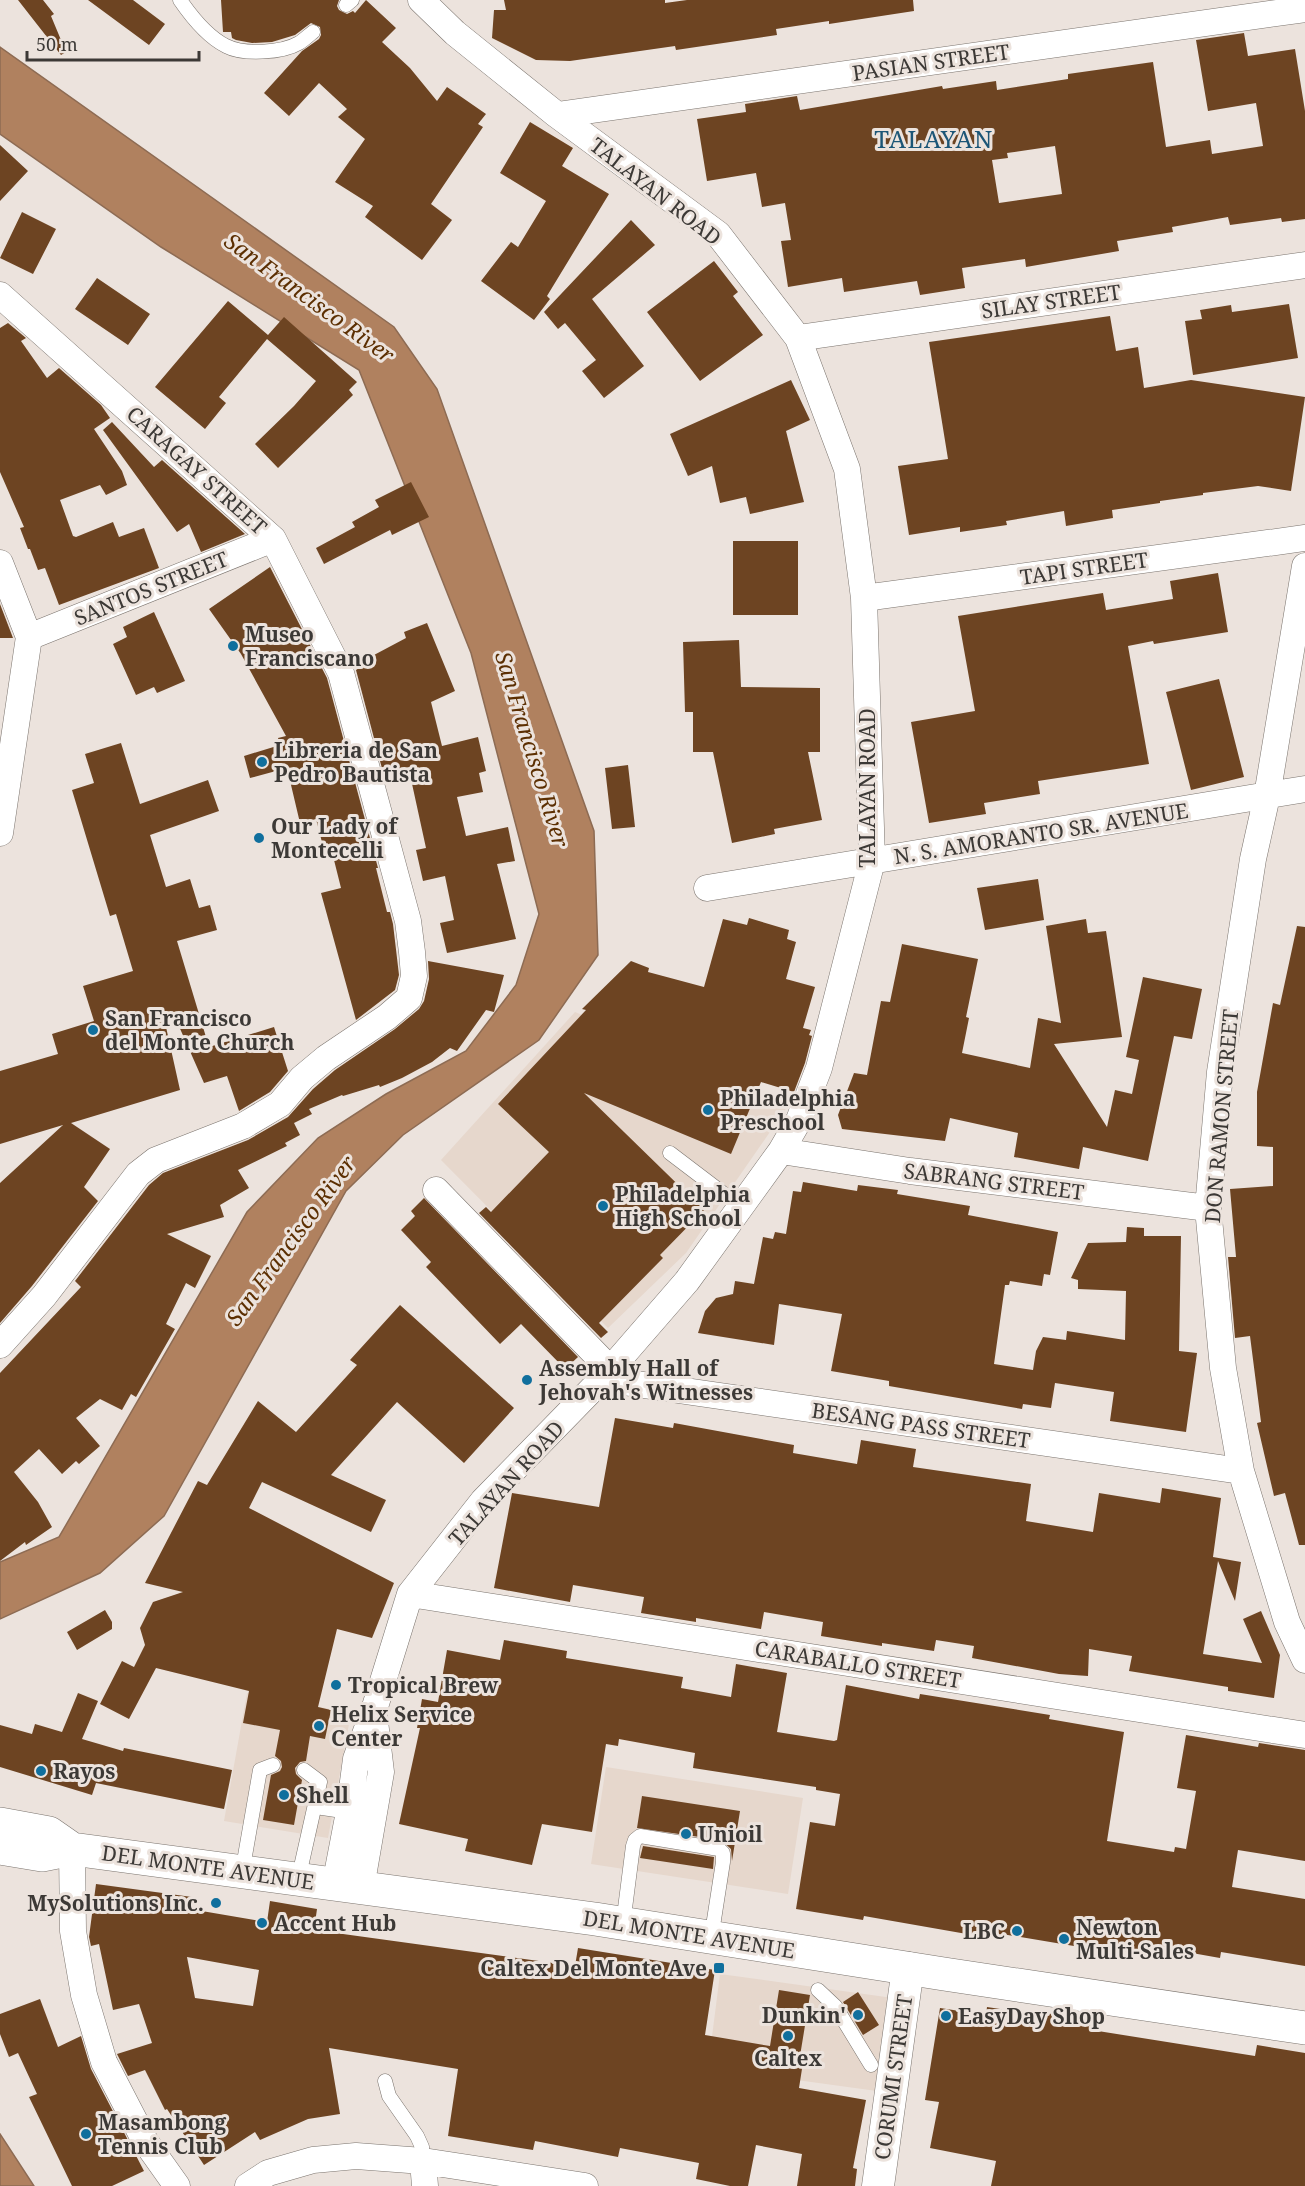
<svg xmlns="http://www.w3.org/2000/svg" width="1305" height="2186" font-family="'Noto Serif',serif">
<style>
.built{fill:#e6d7cc}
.water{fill:#b0815f;stroke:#8d6b53;stroke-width:1.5}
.building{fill:#6d4422;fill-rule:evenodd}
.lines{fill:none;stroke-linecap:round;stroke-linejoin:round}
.service-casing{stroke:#7b746e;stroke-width:15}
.minor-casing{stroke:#7b746e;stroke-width:27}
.tertiary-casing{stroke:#7b746e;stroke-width:33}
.secondary-casing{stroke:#7b746e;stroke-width:34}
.service{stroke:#fff;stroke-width:14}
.minor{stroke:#fff;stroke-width:26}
.tertiary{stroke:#fff;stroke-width:32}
.secondary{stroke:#fff;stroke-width:33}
.poi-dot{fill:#106f9d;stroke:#ece3dd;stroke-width:2}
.labels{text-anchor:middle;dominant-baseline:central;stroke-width:6;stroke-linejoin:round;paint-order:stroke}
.street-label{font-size:21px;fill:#3c3936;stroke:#ece3dd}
.poi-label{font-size:21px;font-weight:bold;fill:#3c3936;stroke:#ece3dd;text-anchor:start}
.water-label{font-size:22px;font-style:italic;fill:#5c2f02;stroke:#ece3dd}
.quarter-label{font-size:24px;letter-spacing:1.5px;fill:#1c5677;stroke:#ece3dd}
</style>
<rect width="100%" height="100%" fill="#ece3dd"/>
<path class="built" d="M575,1012L790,1103L686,1253L608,1328L441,1160Z
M247,1693L351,1713L328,1838L224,1821Z
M606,1767L803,1798L788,1894L591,1864Z
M720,1974L893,1998L884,2092L708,2068Z"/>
<path class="water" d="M0,47L394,327L437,389L594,831L598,955L539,1040L403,1135L346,1191L164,1516L100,1573L0,1619V1562L59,1537L247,1212L318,1138L386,1094L466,1051L516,985L539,914L471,653L359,370L161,247L0,134Z
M0,2134L34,2186H0Z"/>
<path class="building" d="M18,0H43L54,14L51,16L66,52L61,55Z
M88,0H133L165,24L149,45Z
M221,0H339L337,6L339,10L347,14L353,11L355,13L366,0L396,28L382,42L410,68L437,101L447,87L486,114L478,124L483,127L431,204L452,220L422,260L365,217L373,206L335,182L365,139L338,117L347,109L319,83L289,116L264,93L302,51L319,39L321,35L320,27L311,23L295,35L272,42L252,43L236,40L232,38L231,32H223Z
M504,0H665V3L687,0H913L914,11L829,24V21L776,29L777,35L676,50L675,46L570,61L536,60L492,38L494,10H506Z
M1244,33L1248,56L1295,49L1305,111V219L1282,222L1281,218L1230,225L1228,217L1172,227L1173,232L1117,241L1119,251L1026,267L1025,259L962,268L965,288L920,295L917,281L844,292L842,278L788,287L781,241L791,240L785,203L762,207L756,173L707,181L697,119L746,112L745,104L797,96L800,110L942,86L943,89L996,81L997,90L1068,79V74L1153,62L1166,147L1210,140L1212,154L1263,146L1256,103L1208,111L1196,40ZM1055,146L1062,194L999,203L992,160L1008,158L1007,153Z
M530,122L573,148L562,166L609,194L547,296L550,299L534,320L481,281L511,242L518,247L546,201L500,173Z
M0,145L28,171L0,201Z
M22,212L56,229L33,274L0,258Z
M631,220L655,245L592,299L644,366L604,398L582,371L596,360L565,323L558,329L544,312Z
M714,261L738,292L733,296L763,335L700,381L647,312Z
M97,278L150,314L128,345L75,309Z
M228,301L268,335L284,317L357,382L349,390L353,395L278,468L255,444L294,406L316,381L267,339L219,397L226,403L205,429L155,387Z
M1289,304L1298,358L1193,375L1185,321L1202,319L1200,310L1231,305L1232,312Z
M1110,316L1116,351L1138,347L1144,388L1191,380L1305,397L1291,491L1258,486L1203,493V495L1160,501V503L1112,510L1113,518L1066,526L1064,511L1006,521L1007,525L960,532V527L909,535L898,466L948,459L929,342Z
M8,323L26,338L21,341L47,378L59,368L101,405L110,418L94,429L122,471L127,485L106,495L100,485L60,500L73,536L76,537L113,522L119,537L144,528L159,568L59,605L45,568L38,570L30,549H28L20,528L24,527L0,472V328Z
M791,380L810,420L786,431L804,502L750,514L746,497L720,503L712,466L688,476L670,434Z
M112,422L154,467L162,460L245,534L201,552L189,524L177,532L103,430Z
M411,482L429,517L392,535L390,530L324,564L316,548L355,527L352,522L379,507L375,500Z
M733,541H798V615H733Z
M270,567L327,678L378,868H376L387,912H390L393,924L399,975L395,990L356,1020L321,893L341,888L331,848L324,850L316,819L300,823L287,768L250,778L244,756L280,745L278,738L286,736L241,654L209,609Z
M1218,573L1228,632L1154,644L1153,641L1128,646L1149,764L1038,781L1040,794L984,803L986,814L929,823L911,722L975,711L958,616L1103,593L1106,610L1173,599L1170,581Z
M0,604L13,638H0Z
M154,612L185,681L157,693L154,687L136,695L113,644L127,637L123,627Z
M427,623L455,691L431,702L442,746L478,737L486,771L479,773L483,792L457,797L466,836L508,827L515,861L497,864L516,939L447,953L440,923L454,920L445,876L423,881L416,850L426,848L409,770L384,776L356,670L375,658L374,655L406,638L404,632Z
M739,640L741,687L820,688V752H808L822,820L774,829L775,834L732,843L713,752H693V712H685L683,642Z
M1219,679L1244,777L1191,790L1166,692Z
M121,743L140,804L208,780L219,811L150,835L166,887L190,879L199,908L210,905L217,930L177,941L209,1047L274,1027L288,1071L270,1092L239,1111L227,1076L204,1083L174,1015L164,1018L180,1090L71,1123L110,1149L84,1187L98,1201L32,1286L0,1323V1183L63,1125L0,1144V1071L58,1054L52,1034L94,1021L83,986L133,971L116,914L110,916L72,790L94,783L85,754Z
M628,765L635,827L612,829L605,768Z
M1038,879L1044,920L985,930L977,888Z
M749,918L789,930L787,939L796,942L786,979L815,987L803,1028L811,1030L809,1035L812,1036L805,1063L794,1092L761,1082L731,1154L584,1093L704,1210L660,1255L663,1258L599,1323L608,1332L601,1338L479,1213L486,1207L491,1212L549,1152L498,1104L586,1010L582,1009L631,961L649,968L648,972L704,987L723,919L747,925Z
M1086,919L1088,933L1106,931L1122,1037L1054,1044L1107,1127L1115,1090L1132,1094L1139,1060L1126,1057L1143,977L1202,989L1192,1039L1174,1036L1148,1161L1083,1147L1079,1169L1014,1157L1018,1133L950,1118L945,1141L842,1129L838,1115L854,1073L867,1075L881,1001L890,1002L902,944L978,959L966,1017L969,1018L962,1053L1030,1068L1038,1018L1061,1023L1046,926Z
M1297,926L1305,927V1545H1299L1285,1493L1274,1496L1257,1423L1261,1422L1250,1336L1235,1338L1228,1257H1236L1230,1189L1273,1186V1147L1257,1146V1092L1273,1003L1280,1005Z
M428,961L504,975L494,1012L486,1010L457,1051L450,1048L432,1062L402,1078L380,1087L379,1085L343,1096L342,1095L309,1109L312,1114L294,1123L300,1135L285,1143L287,1146L238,1170L249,1188L220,1205L224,1217L167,1234L211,1256L195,1288L186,1283L166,1324L175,1329L136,1397L131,1394L122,1410L100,1399L76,1418L100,1446L79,1464L76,1461L62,1474L39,1449L14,1472L38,1502L52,1527L26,1545L25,1542L0,1561V1373L81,1287L75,1281L149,1185L163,1173L248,1140L288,1117L313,1089L335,1070L395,1029L419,1009L424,1001L429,979Z
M803,1182L857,1191L858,1185L898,1190L897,1194L970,1206L968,1215L1058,1232L1050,1275L1044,1274L1042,1286L1010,1281L1009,1285H1005L994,1364L1033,1370L1036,1351L1043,1337L1066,1340L1067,1331L1125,1340L1126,1291L1078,1289V1280L1071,1278L1088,1243L1126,1242L1127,1227L1144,1228V1236H1181L1179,1351L1197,1353L1186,1432L1110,1421L1114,1392L1055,1383L1051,1408L1023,1404L1022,1409L889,1386V1381L831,1371L842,1314L779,1304L774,1345L698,1333L705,1311L716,1298L733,1294L735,1281L754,1284L763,1237L773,1239L775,1232L786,1234L793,1191L801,1192Z
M424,1198L578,1357L565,1369L521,1324L500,1344L426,1267L431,1262L401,1230L415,1216L411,1211Z
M400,1305L514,1408L464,1463L397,1402L331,1475L386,1500L371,1532L262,1482L249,1508L394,1583L372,1638L337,1629L318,1707L331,1710L325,1739L310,1736L306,1761L300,1762L295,1768L296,1774L302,1780L294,1825L263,1820L271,1775L280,1771L282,1767L281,1761L275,1756L280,1730L243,1723L249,1691L156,1668L129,1719L100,1704L122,1661L134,1667L145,1645L140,1628L153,1602L183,1592L145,1583L198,1481L207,1485L258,1401L296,1432L357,1365L350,1360Z
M615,1418L673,1428L674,1423L794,1445L793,1453L857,1464L861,1440L916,1449L913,1467L1031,1484L1026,1521L1093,1532L1099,1493L1160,1503L1162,1488L1221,1498L1213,1557L1241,1562L1235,1601L1218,1561L1203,1654L1262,1663L1243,1619L1261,1611L1280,1655L1274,1698L1228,1691V1687L1129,1671L1132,1656L1089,1649L1088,1676L1059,1674L972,1658L974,1646L936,1640L934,1651L882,1643V1646L821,1636L823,1622L764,1612L761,1629L696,1618V1622L641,1613L644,1597L573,1585L570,1602L494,1588L512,1493L599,1507Z
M105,1610L112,1622V1629L77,1650L67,1632Z
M504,1640L567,1651L566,1658L683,1677L681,1688L731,1697L736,1664L787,1673L777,1732L834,1741L837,1740L846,1685L919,1699L920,1694L1050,1715L1049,1719L1124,1732L1107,1841L1174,1852L1175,1847L1186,1849L1196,1791L1177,1788L1186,1735L1258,1747L1259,1743L1305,1750V1861L1238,1850L1232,1887L1305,1899V1966L1221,1952L1220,1958L1147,1945L1145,1955L1074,1943V1946L1002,1934L1001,1940L864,1916L863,1920L796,1909L810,1822L835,1826L840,1794L816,1790V1787L693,1768L695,1753L619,1739L618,1746L606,1744L592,1832L542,1824L532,1865L465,1851L468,1839L399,1824L420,1728H417L422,1699L438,1702L447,1650L500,1660Z
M78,1693L98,1701L82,1739L123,1751L124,1748L232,1770L224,1809L96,1783L92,1795L0,1767V1725L32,1734L35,1724L62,1732Z
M642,1796L740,1811L732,1861L731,1849L721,1840L637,1828Z
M643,1846L714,1857L713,1869L640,1858Z
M96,1884L192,1897L190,1909L267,1922L270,1901L317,1909L314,1930L575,1966L578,1948L715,1970L705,2035L770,2046L779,1990L810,1995L800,2056H804L799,2088L866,2100L853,2168L857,2169L855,2186H797L802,2154L756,2145L748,2186H730L696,2179L699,2163L620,2148L618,2157L535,2141L533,2150L448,2136L458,2069L329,2048L340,2114L308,2119L260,2140L255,2132L204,2165L167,2109L165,2110L145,2070L128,2076L117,2054L152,2043L139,2004L113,2010L99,1944L91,1946L89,1937ZM187,1957L259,1970L253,2006L195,1998Z
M858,1992L879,2025L863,2035L843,2002Z
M40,1999L58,2047L81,2036L91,2069L144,2171L112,2186H72L29,2097L37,2094L18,2053L9,2057L0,2034V2014Z
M987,2007L1046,2016V2013L1099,2022L1098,2031L1255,2056L1257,2045L1305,2053V2186H991L996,2161L930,2148L939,2102L925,2100L940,2008L986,2015Z"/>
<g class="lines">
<g class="service-casing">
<path id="service" d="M180,0C191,16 208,37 226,46C243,55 282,53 299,43C304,40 309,35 313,32
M346,5L352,0
M670,1153L741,1207
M316,1807L349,1812
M242,1873L260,1770L273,1765
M298,1880L320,1782L304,1770
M623,1924L633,1846L635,1840L640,1836L719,1849L723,1853V1862L711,1939
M818,1990L835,2006L871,2065
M385,2081L389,2096L417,2136L422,2147L423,2161"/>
</g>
<g class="minor-casing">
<path id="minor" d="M557,115L1305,9
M0,295L273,539L341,673L408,921L412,952L414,976L409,998L387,1017L326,1058L302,1078L280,1104L243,1126L156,1160L138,1174L44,1296L0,1345
M798,338L1305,265
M0,563L29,637L0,833
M1305,566L1267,796L1253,859L1220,1072L1208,1208L1223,1368L1241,1471L1287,1622L1305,1660
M864,598L1305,538
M29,637L273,539
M707,888L1305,789
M781,1151L910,1171L1208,1208
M436,1190L610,1369
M602,1379L1241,1471
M410,1594L1305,1735
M72,1849L73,1931L84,1995L104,2062L145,2141L177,2186
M335,1885L349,1812L356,1759L374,1710L410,1594L483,1501L602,1379L687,1281L781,1151L799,1120L819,1068L872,861L864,598L847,469L798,338L718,234L557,115L455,33L421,0
M361,1888L381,1772L374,1713
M423,2161L425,2186
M248,2186L268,2173L313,2160L356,2156L423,2161L585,2186"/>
</g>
<g class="tertiary-casing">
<path id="tertiary" d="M878,2186L908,1968"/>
</g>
<g class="secondary-casing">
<path id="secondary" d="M0,1824L49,1833L72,1849
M0,1848L42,1855L72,1849L595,1919L944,1974L1305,2028"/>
</g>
<use href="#service" class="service"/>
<use href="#minor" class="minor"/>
<use href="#tertiary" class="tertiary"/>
<use href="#secondary" class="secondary"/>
</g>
<g class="poi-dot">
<circle cx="233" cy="646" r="6"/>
<circle cx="262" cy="762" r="6"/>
<circle cx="259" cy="838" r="6"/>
<circle cx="93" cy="1030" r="6"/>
<circle cx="708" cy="1110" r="6"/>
<circle cx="603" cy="1206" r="6"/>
<circle cx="527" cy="1380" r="6"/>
<circle cx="336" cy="1685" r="6"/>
<circle cx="319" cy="1726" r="6"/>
<circle cx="41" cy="1771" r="6"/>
<circle cx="284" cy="1795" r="6"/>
<circle cx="686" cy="1834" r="6"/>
<circle cx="216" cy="1903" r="6"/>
<circle cx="262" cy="1923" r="6"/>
<circle cx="1017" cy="1931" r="6"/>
<circle cx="1064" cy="1939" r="6"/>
<rect x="713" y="1962" width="12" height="12" rx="3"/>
<circle cx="858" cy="2015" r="6"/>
<circle cx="946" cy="2016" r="6"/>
<circle cx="788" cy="2036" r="6"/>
<circle cx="86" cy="2134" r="6"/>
</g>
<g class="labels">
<g class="street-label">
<text transform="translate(931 62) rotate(-8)">PASIAN STREET</text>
<text transform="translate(656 191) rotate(38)">TALAYAN ROAD</text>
<text transform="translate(1051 301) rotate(-8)">SILAY STREET</text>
<text transform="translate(197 470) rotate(42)">CARAGAY STREET</text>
<text transform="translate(1084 568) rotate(-8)">TAPI STREET</text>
<text transform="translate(151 588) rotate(-22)">SANTOS STREET</text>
<text transform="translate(867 788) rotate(-90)">TALAYAN ROAD</text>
<text transform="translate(1041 833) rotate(-9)">N. S. AMORANTO SR. AVENUE</text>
<text transform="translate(1221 1116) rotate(-85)">DON RAMON STREET</text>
<text transform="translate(994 1181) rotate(7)">SABRANG STREET</text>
<text transform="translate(921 1425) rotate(8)">BESANG PASS STREET</text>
<text transform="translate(506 1483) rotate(-48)">TALAYAN ROAD</text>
<text transform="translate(858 1664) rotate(9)">CARABALLO STREET</text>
<text transform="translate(208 1867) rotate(8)">DEL MONTE AVENUE</text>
<text transform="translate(689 1934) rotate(9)">DEL MONTE AVENUE</text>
<text transform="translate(893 2077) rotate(-82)">CORUMI STREET</text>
</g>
<g class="poi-label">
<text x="245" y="634">Museo<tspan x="245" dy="24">Franciscano</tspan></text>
<text x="274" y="750">Libreria de San<tspan x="274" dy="24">Pedro Bautista</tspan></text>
<text x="271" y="826">Our Lady of<tspan x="271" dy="24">Montecelli</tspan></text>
<text x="105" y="1018">San Francisco<tspan x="105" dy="24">del Monte Church</tspan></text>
<text x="720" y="1098">Philadelphia<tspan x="720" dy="24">Preschool</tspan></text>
<text x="615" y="1194">Philadelphia<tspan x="615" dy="24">High School</tspan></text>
<text x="539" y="1368">Assembly Hall of<tspan x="539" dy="24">Jehovah's Witnesses</tspan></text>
<text x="348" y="1685">Tropical Brew</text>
<text x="331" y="1714">Helix Service<tspan x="331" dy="24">Center</tspan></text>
<text x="53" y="1771">Rayos</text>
<text x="296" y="1795">Shell</text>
<text x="698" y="1834">Unioil</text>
<text x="204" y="1903" text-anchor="end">MySolutions Inc.</text>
<text x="274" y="1923">Accent Hub</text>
<text x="1076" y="1927">Newton<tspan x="1076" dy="24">Multi-Sales</tspan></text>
<text x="1005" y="1931" text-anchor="end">LBC</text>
<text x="707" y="1968" text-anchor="end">Caltex Del Monte Ave</text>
<text x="846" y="2015" text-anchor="end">Dunkin'</text>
<text x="958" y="2016">EasyDay Shop</text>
<text x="788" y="2058" text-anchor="middle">Caltex</text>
<text x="98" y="2122">Masambong<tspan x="98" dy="24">Tennis Club</tspan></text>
</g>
<g class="water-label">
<text transform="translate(310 297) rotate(36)">San Francisco River</text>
<text transform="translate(533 749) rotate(73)">San Francisco River</text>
<text transform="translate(290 1240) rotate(-54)">San Francisco River</text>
</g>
<g class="quarter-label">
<text x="934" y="138">TALAYAN</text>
</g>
</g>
<path d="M27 51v9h172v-9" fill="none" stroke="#3c3936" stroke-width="3"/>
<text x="36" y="51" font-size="18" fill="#3c3936" stroke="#ece3dd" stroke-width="4.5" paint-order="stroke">50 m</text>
</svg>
